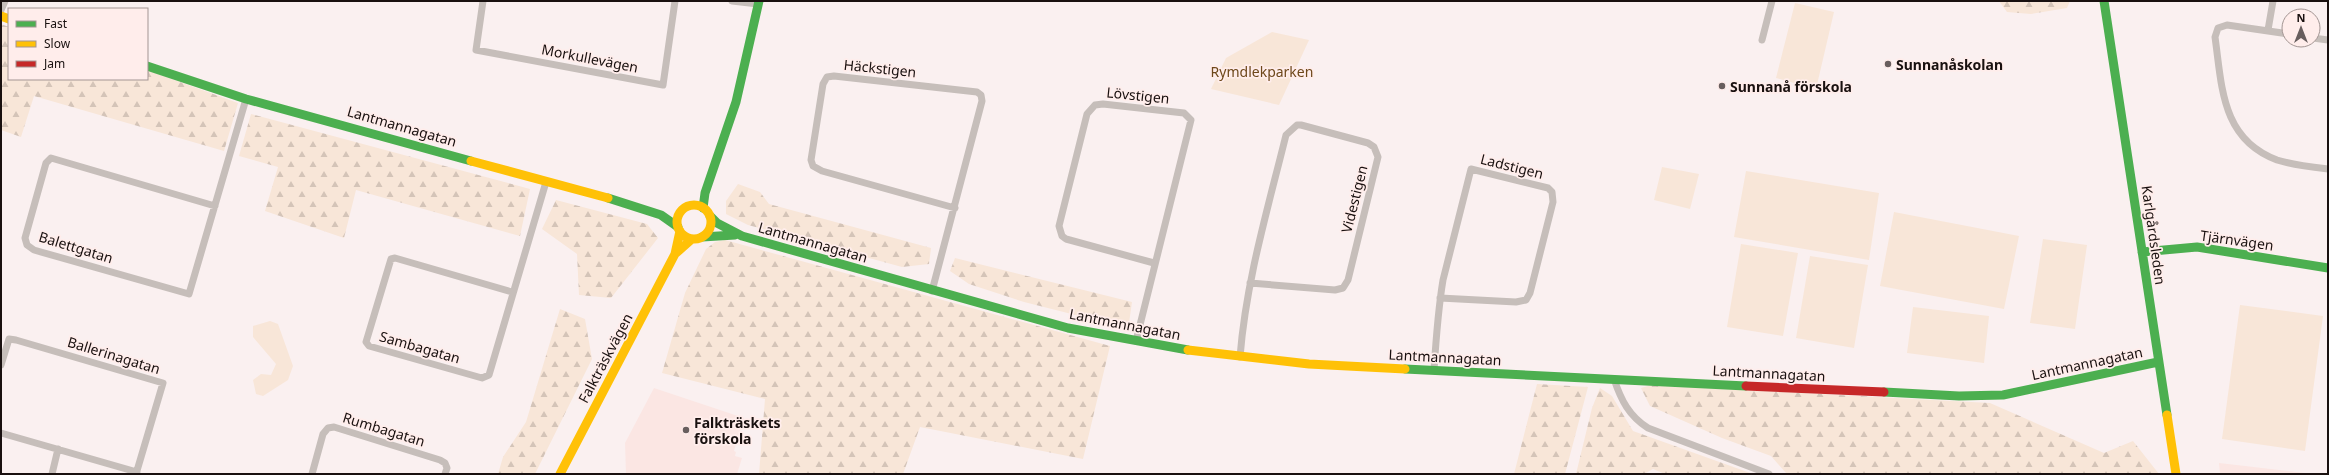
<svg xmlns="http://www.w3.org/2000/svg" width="2329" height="475" font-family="'Noto Sans',sans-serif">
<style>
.built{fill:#fbe6e3}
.green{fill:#f8e6d8}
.forest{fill:url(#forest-firs)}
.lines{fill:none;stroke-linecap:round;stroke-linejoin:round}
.street{stroke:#c6beba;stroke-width:7}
.fast{stroke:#4caf50;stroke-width:9}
.slow{stroke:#ffc107;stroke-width:9}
.jam{stroke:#c62828;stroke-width:9}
.poi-dot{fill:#685e5e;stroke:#ffedeb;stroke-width:1.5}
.labels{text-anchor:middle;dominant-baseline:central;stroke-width:3.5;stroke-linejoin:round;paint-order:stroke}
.street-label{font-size:14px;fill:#19100f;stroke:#ffedeb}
.poi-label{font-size:14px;font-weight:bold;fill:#19100f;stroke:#ffedeb;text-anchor:start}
.park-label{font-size:14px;fill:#6e481b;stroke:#ffedeb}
</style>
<defs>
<pattern id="forest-firs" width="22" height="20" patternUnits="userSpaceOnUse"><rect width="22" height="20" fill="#f8e6d8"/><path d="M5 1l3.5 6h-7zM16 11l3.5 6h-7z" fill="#d4c4b8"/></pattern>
</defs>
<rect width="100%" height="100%" fill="#faf0f0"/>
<path class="built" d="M654,388L744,418L734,451L736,452L735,456L742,458L737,474H626L625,443Z
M2219,463L2314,474H2220Z"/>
<path class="green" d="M1795,3L1834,12L1816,89L1776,78Z
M1272,32L1309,40L1279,105L1211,89L1226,58Z
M1662,167L1699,174L1690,209L1654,200Z
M1746,171L1879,193L1869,260L1734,237Z
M1894,212L2019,236L2004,309L1880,286Z
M2043,239L2087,245L2075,329L2030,323Z
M1741,244L1798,253L1783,336L1727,327Z
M1810,256L1868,265L1854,348L1796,338Z
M2240,305L2323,316L2305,451L2222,439Z
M1913,307L1989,316L1984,363L1907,353Z
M270,321L278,324L293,366L288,380L263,396L256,394L253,380L261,374L271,375L276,364L253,337V326Z"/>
<path class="forest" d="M1999,1H2070L2067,8L2031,14L2007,12Z
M1,24L9,27V79H147V70L238,103L224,151L34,96L21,137L1,130Z
M251,114L530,189L520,236L356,190L344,238L265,211L278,167L239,156Z
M738,184L760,192L769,204L931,248L929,264L902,267L748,225L726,214V201Z
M556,200L647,224L658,238L611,298L579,295L577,254L542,229Z
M725,240L1110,346L1083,459L920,427L903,474H759L765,399L662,373L685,293L706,249L715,242Z
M955,258L1132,302L1129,323L1119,326L1024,302L969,284L950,271Z
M560,309L585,319L592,359L535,474H498L503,457L526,422Z
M1537,384L1588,387L1565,474H1514Z
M1651,385L1990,403L2104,453L2133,441L2159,474H1787L1771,456L1722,438L1650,406L1641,388Z
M1600,388L1612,396L1633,431L1753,474H1665L1653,469L1644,474H1576L1592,408Z"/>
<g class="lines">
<path class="street" d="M483,1L476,50L663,85L675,1
M732,1L758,4
M1,10L5,1
M2268,30L2273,1
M2289,34L2227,25L2218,28L2215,37C2222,86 2221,139 2277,160C2293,165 2311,167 2328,169
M2313,38L2328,40
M1762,40L1772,1
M215,206L51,158L46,163L25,238L27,245L34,250L189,294L246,99
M932,291L982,101L981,95L977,92L834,76L827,77L823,84L811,160L813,166L822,171L955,208
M512,292L395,258L391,259L366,342L369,346L482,378L489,375L546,182
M1136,341L1191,120L1184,113L1103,104L1095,105L1087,114L1059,226L1062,236L1066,239L1154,263
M1240,357C1246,281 1268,208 1286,135L1297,125H1301L1368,143L1374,147L1378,157L1348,280L1343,288L1335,290L1250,283
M1,365L9,339L16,340L163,383L136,474
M1434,370C1436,339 1438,310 1443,280L1471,169L1548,188L1552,192L1553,202L1530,293L1526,300L1516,302L1440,298
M1614,379C1621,400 1629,416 1648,428L1769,474
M1,433L137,472
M52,474L58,449
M312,474L323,434L328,428L334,427L440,460L445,463L447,468L445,474"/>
<path class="fast" d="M2104,1L2167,415
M147,66L246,99L471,161
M608,198L661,215L678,227
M703,208L705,193L736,102L759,1
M710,216L717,223L742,236L1068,328L1188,350
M702,237L735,235
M2142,252L2197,247L2328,268
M1405,369L1746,386
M1884,392L1959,396L2003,395L2158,362"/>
<path class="slow" d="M1,16L9,19
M471,161L608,198
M677 222a17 17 0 1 1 34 0a17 17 0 1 1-34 0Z
M675,254L692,239
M1188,350L1309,364L1405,369
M2167,415L2176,474
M560,474L675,254L680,231"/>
<path class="jam" d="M1746,386L1884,392"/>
</g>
<g class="poi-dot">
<circle cx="1888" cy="64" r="4"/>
<circle cx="1722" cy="86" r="4"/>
<circle cx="686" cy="430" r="4"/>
</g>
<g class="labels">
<g class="street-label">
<text transform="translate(590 58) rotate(11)">Morkullevägen</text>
<text transform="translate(880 68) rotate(6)">Häckstigen</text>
<text transform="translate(1138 95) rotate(6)">Lövstigen</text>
<text transform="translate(402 126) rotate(16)">Lantmannagatan</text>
<text transform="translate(1512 166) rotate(14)">Ladstigen</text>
<text transform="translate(1354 199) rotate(-76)">Videstigen</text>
<text transform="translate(2154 235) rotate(82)">Karlgårdsleden</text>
<text transform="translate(2237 240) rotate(8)">Tjärnvägen</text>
<text transform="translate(813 242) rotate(16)">Lantmannagatan</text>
<text transform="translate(76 247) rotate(17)">Balettgatan</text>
<text transform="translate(1125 324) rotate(11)">Lantmannagatan</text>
<text transform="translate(420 347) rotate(16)">Sambagatan</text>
<text transform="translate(114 355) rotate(17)">Ballerinagatan</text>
<text transform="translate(1445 357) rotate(3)">Lantmannagatan</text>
<text transform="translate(605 358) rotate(-62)">Falkträskvägen</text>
<text transform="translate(2087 363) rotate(-12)">Lantmannagatan</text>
<text transform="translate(1769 373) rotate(3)">Lantmannagatan</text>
<text transform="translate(384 429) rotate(17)">Rumbagatan</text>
</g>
<g class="poi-label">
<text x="1896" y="64">Sunnanåskolan</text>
<text x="1730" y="86">Sunnanå förskola</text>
<text x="694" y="422">Falkträskets<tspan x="694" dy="16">förskola</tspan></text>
</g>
<g class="park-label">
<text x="1262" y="71">Rymdlekparken</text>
</g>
</g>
<rect width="2329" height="475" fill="none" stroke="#19100f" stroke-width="4"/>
<rect x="8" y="8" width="140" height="72" fill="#ffedeb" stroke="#a39593"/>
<rect x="16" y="21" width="20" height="6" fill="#4caf50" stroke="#a39593"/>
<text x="44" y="28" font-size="12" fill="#19100f">Fast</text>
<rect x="16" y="41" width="20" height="6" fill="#ffc107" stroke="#a39593"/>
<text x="44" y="48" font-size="12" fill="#19100f">Slow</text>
<rect x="16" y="61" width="20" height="6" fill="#c62828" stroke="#a39593"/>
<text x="44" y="68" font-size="12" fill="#19100f">Jam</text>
<g transform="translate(2301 28)"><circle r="19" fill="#ffedeb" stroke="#a39593"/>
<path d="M0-3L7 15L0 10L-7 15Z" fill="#685e5e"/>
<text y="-6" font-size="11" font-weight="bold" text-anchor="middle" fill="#19100f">N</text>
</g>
</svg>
